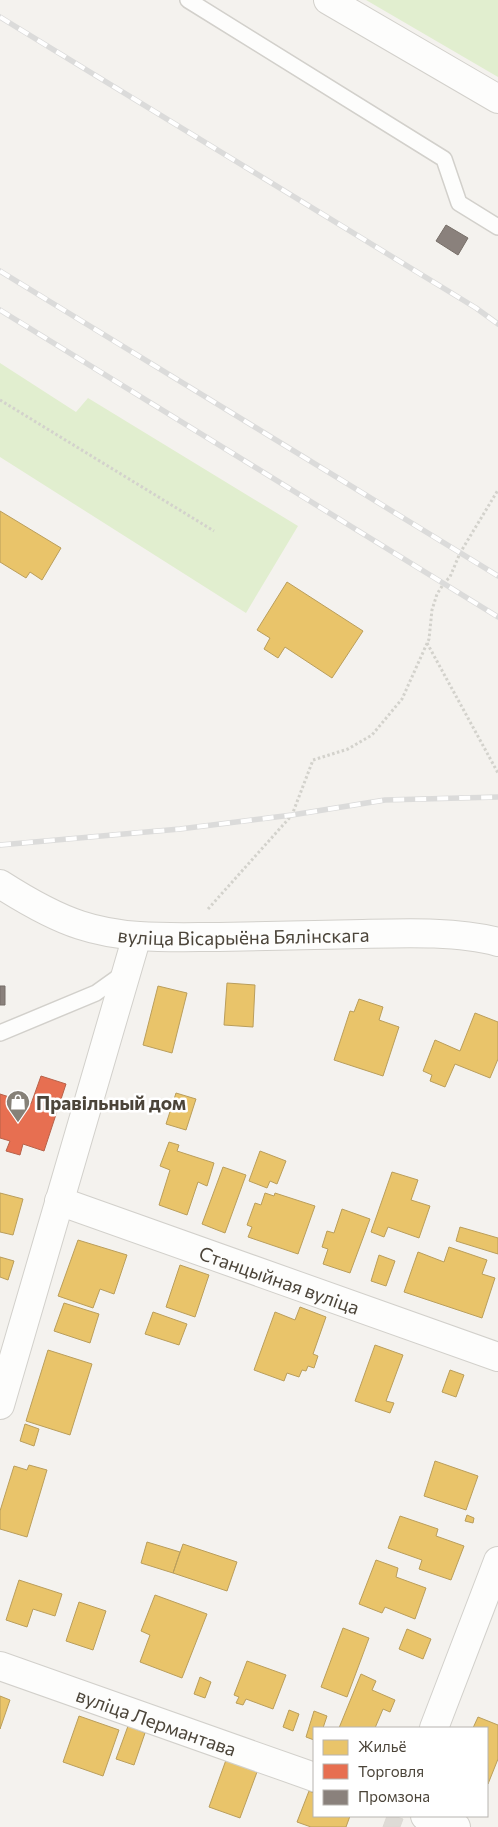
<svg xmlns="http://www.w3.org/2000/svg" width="498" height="1827" font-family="Commissioner,sans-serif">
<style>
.green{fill:#e1eecf}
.homes{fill:#e9c46a;stroke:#ba9e5b}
.shops{fill:#e76f51;stroke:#b8624a}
.industry{fill:#8a817c;stroke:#776f68}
.building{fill:#dedbd6;stroke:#dcd9d4}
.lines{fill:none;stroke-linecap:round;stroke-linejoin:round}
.service-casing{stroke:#d2d0cb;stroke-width:18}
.minor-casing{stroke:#d2d0cb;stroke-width:30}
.path{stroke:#d3d2cc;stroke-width:3;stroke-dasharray:2.5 2.5;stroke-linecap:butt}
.service{stroke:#fdfdfc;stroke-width:15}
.minor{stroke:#fdfdfc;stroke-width:28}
.rail-casing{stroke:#dbdbda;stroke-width:5.5}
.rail{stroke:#fff;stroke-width:4;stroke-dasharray:11;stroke-linecap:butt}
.labels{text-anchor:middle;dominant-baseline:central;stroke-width:5;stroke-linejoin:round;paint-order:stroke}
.street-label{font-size:19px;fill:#4b4439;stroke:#fff}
.poi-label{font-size:19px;font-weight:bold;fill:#4b4439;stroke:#fff;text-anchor:start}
</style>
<rect width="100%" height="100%" fill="#f4f2ee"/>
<path class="green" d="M366,0H498V77Z
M0,363L76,412L88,398L298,526L246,613L0,457Z"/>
<path class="homes" d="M0,511L61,548L42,580L30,572L26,578L0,562Z
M287,582L363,631L332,678L285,647L278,658L264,649L270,638L257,630Z
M227,983L255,985L253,1027L224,1025Z
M158,986L187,993L172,1053L143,1045Z
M359,999L383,1007L379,1020L399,1027L383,1076L334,1060L350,1011L354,1012Z
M475,1013L498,1022V1059L490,1078L455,1064L445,1087L430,1081L432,1075L423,1071L435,1040L460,1051Z
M176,1093L196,1099L186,1130L166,1124Z
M169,1142L179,1145L177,1151L214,1163L207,1186L198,1182L187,1215L159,1205L170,1170L160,1166Z
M260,1151L286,1161L277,1184L270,1181L267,1188L249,1181Z
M223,1167L246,1175L225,1233L202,1224Z
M392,1172L418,1180L411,1200L430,1206L419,1238L388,1227L384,1237L371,1232Z
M0,1193L23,1199L13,1235L0,1232Z
M265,1193L274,1196L275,1193L315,1206L298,1254L248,1237L252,1227L247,1225L255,1203L261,1205Z
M342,1209L370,1219L350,1273L323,1264L328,1249L322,1247L327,1231L334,1233Z
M460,1227L498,1238V1254L456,1241Z
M78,1240L127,1255L114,1294L100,1289L93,1308L58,1296Z
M449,1247L487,1260L482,1274L495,1278L482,1318L404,1292L418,1252L444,1262Z
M379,1255L395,1261L386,1286L371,1281Z
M0,1257L14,1261L8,1280L0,1277Z
M180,1265L209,1275L195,1317L166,1307Z
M64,1303L99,1314L90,1343L54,1331Z
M300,1307L326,1317L313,1354L318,1356L314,1368L308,1366L306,1371L302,1370L299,1377L287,1373L284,1381L254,1370L275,1312L295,1320Z
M153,1312L187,1324L179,1345L145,1334Z
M375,1345L403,1355L386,1401L394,1403L390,1413L355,1401Z
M48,1350L92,1364L70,1435L26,1421Z
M450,1370L464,1375L456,1397L442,1392Z
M25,1424L39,1429L34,1446L20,1441Z
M435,1461L478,1476L466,1510L424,1496Z
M29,1465L47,1470L27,1537L0,1529V1511L14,1466L27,1470Z
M467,1515L474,1518L473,1523L465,1521Z
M400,1516L438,1529L436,1536L464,1546L451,1580L419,1569L422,1560L388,1548Z
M147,1542L180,1552L173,1573L141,1563Z
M183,1544L237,1562L227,1591L173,1573Z
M376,1560L398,1568L396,1577L426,1588L415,1619L385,1607L382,1613L359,1604Z
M19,1580L62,1594L55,1616L33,1609L27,1627L6,1620Z
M155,1595L207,1614L182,1678L140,1662L150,1635L141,1631Z
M79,1602L106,1611L93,1650L66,1641Z
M343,1628L369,1638L347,1697L321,1687Z
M407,1629L431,1639L423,1659L399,1649Z
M247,1661L286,1675L273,1709L246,1699L243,1705L236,1703L239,1697L234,1695Z
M361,1674L376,1681L372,1690L395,1700L390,1712L383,1709L375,1728H339Z
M200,1677L211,1682L205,1698L194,1694Z
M0,1696L10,1700L0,1729Z
M289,1710L299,1714L293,1731L283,1727Z
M314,1711L327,1716L323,1728H314V1740L306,1737Z
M79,1716L119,1730L103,1776L63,1762Z
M478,1717L498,1725V1759L488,1784L487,1728H473Z
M128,1726L145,1733L134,1765L116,1759Z
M226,1760L257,1772L240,1818L209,1807Z
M309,1791L314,1793V1816H350L346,1827H311L297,1822Z"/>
<path class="shops" d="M41,1076L66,1084L44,1151L23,1144L20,1155L6,1151L10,1141L0,1138V1094L31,1104Z"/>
<path class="industry" d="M446,225L468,238L458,255L436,241Z
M0,986H5V1005H0Z"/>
<path class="building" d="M387,1816H394L403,1819L400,1827H383Z"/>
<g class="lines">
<g class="service-casing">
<path id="service" d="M188,0L444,159L459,203L498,227
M0,1033L96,993L124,973"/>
</g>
<g class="minor-casing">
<g id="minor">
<path d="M328,0L498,99"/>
<path id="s1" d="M0,884C25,900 52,916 80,925C125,940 173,937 219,937C267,936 315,935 363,934C404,933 458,931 498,942"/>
<path id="s2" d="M59,1201L498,1357"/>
<path d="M0,1405L137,936"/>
<path id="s3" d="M0,1666L314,1777"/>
<path d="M434,1728L498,1561"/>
<path d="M425,1816L456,1827"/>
</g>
</g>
<path class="path" d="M0,400L214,531
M427,643L498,773
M208,909L292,815L313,760L348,749L372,735L402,699L429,639L432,610L437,594L444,583L450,577L460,553L498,490"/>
<use href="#service" class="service"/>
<use href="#minor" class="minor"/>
<g class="rail-casing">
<path id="rail" d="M0,17L476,308L498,324
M0,271L498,576
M0,310L498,617
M0,845L180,829L292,815L385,800L498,797"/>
</g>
<use href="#rail" class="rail"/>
</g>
<defs>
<g id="shop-pin" transform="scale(1.25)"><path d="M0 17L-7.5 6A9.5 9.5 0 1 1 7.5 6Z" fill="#868178" stroke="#fff"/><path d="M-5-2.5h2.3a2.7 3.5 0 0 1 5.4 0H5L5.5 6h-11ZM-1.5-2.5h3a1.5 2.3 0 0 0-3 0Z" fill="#fff"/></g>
</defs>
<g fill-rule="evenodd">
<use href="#shop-pin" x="18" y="1102"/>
</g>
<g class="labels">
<g class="street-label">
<text stroke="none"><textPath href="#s1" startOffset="255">вуліца Вісарыёна Бялінскага</textPath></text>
<text stroke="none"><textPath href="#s2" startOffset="234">Станцыйная вуліца</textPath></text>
<text stroke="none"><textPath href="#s3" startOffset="166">вуліца Лермантава</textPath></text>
</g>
<g class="poi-label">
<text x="36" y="1102">Правільный дом</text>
</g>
</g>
<rect x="313" y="1727" width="175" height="90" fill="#ffffff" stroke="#b7b4b0"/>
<rect x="323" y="1740" width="25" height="15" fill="#e9c46a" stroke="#b7b4b0"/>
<text x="358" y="1752" font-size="15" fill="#4b4439">Жильё</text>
<rect x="323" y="1764" width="25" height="15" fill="#e76f51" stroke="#b7b4b0"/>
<text x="358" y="1777" font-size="15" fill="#4b4439">Торговля</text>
<rect x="323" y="1790" width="25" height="15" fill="#8a817c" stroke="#b7b4b0"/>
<text x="358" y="1802" font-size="15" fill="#4b4439">Промзона</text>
</svg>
